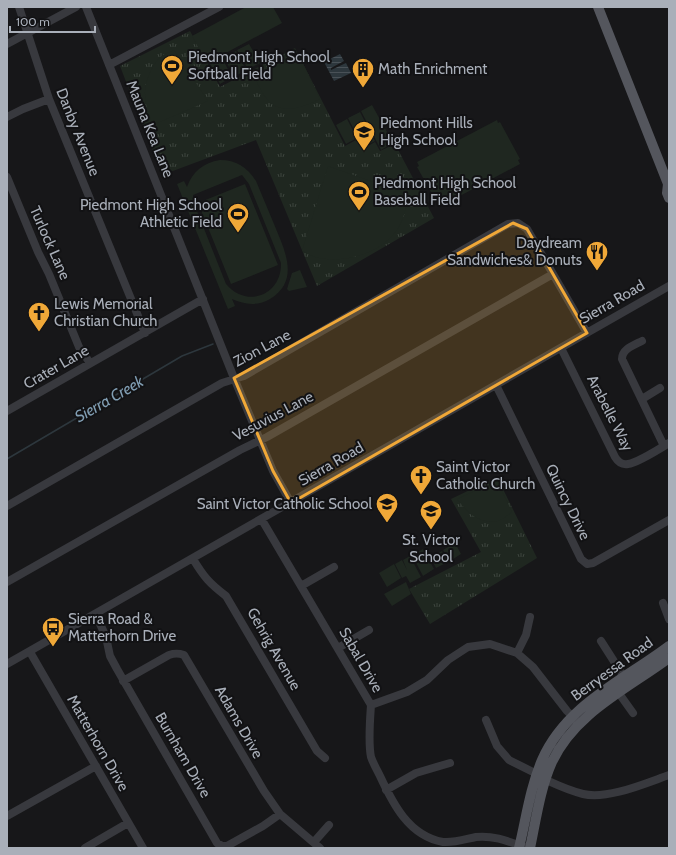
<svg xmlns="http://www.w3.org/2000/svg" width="676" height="855" font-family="Cabin,sans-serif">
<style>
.grass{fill:url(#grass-tufts)}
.green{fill:#1f2720;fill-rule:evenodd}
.water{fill:url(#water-rules)}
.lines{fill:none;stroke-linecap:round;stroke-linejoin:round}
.stream{stroke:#2d373d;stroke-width:1.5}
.minor{stroke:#38393e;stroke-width:8}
.major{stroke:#54565d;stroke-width:10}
.marked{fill:#f0a838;fill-opacity:0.2;stroke:#f0a838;stroke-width:3;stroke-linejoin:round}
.labels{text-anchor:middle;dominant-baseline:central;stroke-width:4;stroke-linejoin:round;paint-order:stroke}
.poi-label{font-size:15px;fill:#a9afb9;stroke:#121214;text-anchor:start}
.street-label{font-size:15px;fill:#a9afb9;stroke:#121214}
.water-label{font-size:16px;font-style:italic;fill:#819eb3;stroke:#121214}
</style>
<defs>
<pattern id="grass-tufts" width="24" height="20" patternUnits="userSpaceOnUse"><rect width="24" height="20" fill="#1f2720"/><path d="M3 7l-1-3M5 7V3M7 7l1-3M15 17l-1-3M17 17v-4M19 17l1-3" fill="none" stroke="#3d443e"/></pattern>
<pattern id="water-rules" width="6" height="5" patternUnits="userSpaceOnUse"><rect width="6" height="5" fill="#2d373d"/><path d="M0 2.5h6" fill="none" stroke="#495157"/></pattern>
</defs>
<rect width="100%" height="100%" fill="#171719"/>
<path class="grass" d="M190,31L220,87L295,48L345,146L358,139L363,149L375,142L380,151L395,144L434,218L317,286L256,140L162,175L120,66Z
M497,477L537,558L430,624L409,589L481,552L451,499Z"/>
<path class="green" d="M246,7H273L282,23L207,63L192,36Z
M249,44L260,63L248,69L237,50Z
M174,50L208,101L153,125C149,115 145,105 145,94C145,82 152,63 163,55C166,53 171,52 174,50Z
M236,51L246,70L234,77L224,57Z
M299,55L320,99C287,115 269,114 255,77Z
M222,58L232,77L220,84L210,64Z
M372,105L393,143L381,150L361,111Z
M360,112L375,141L363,147L348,118Z
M347,119L357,138L346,144L336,125Z
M497,120L498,123L500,122L520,159L518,160L520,164L441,206L439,203H437L417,167L419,166L417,162Z
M220,160C236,160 247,167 256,181C262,195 268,210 274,224C284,249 301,280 270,299C258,306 245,305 232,299L235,306L228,309L177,184L184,181L187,187C193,171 203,163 220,160ZM242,175L249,184L281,263C282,295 247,309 226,284L193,201V195Z
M328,166L407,194C407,206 404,220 397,230C381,253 346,263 319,258C313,257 307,253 302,251Z
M245,184L278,265L231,284L198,203Z
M300,270L307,287L289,291L287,289L292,273Z
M497,481L512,512C508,515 502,520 498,521C478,524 468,513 457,499Z
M455,543L461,554L450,561L443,550Z
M423,549L434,569L423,576L412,555Z
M442,551L448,562L436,568L430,557Z
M410,556L421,577L410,583L406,576L402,578L395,564L402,560L407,570L403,560Z
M394,564L401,578L387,587L379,573Z
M406,582L411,594L392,606L384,594Z"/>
<path class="water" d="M340,54L344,61L331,68V70L346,63L351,73L334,81L324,62Z"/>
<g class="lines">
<path class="stream" d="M7,459L182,356L213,344"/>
<path class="minor" d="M19,7L49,99L145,333
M86,7L234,378L273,471L291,503
M7,44L76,7
M109,65L219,7
M7,117L23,109L49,99
M7,177L38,252L49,274L79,347L90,363
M642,341C634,345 622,349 622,359L664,446
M561,348L615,457C618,462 622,465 628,464C637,463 661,448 669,443
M496,385L581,559L587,564L593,563L669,520
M642,399L660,388
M7,411L203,299
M7,506L222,383L244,376L508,224L518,223L527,229L587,333
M262,520L371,705C370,720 368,743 371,757C373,763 377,770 380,776C393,804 409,836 443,842C454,843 466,839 476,837C494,835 510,842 527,848
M193,559C204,577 209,583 226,596L317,751L325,758
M7,582L240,450L267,437L553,274
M301,586L334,567
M663,603L669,619
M96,615L106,637L110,656L117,669L217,843L222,846H227L263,826L280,814
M601,641L624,677
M338,648L369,630
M30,652L143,848
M517,653L526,635L530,617
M7,664L669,286
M123,681L169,655C175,653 178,653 184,655L264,791L280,814L320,848
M618,692L633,713
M371,705L407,692L427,680L448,660L468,647L490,644L517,653L533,667L567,711L576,720
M486,720L497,746L509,760L537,774
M546,780C557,785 570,791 583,794C607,800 646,783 669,775
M386,790L416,773L450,763
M7,816L96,766
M314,842L329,825
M85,848L128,823"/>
<path class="major" d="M598,7L668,184L667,193L669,198
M519,848C526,819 530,788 542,760C566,705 624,680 669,646
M530,848C536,820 540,789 552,762C575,713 627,689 669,658"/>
</g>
<path class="marked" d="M513,223L527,229L587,333L291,503L273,471L234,378Z"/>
<defs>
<g id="stadium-pin" transform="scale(1.15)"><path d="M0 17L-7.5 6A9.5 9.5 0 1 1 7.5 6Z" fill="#f0a838" stroke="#121214"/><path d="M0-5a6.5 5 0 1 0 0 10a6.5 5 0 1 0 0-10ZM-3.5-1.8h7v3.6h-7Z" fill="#111"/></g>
<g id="building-pin" transform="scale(1.15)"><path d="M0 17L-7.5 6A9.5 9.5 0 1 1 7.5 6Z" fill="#f0a838" stroke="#121214"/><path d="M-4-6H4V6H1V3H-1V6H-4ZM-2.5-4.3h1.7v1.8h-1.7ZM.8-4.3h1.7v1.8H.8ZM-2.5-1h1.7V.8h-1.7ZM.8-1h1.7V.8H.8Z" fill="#111"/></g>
<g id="school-pin" transform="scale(1.15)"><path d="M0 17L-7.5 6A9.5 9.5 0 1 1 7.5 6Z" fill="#f0a838" stroke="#121214"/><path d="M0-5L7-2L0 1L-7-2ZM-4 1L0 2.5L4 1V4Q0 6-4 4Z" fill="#111"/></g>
<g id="restaurant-pin" transform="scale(1.15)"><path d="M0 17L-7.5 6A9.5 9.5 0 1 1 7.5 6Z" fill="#f0a838" stroke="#121214"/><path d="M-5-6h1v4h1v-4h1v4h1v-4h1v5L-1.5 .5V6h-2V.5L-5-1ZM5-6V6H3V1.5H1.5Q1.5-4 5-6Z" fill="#111"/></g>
<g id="church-pin" transform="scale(1.15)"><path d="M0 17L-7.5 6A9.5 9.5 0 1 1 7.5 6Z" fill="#f0a838" stroke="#121214"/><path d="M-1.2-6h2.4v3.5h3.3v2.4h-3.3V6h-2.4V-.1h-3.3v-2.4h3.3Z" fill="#111"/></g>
<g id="bus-pin" transform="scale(1.15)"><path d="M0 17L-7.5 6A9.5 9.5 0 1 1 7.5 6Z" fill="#f0a838" stroke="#121214"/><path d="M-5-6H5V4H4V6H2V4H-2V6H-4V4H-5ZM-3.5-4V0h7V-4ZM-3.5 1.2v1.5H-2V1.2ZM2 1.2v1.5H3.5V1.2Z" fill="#111"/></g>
</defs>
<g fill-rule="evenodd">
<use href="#stadium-pin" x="172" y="66"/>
<use href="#building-pin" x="363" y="69"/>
<use href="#school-pin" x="364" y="132"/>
<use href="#stadium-pin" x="359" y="192"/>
<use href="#stadium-pin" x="238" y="214"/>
<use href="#restaurant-pin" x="597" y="252"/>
<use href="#church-pin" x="39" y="313"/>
<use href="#church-pin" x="421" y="476"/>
<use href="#school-pin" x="387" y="504"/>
<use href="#school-pin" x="431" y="511"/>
<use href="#bus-pin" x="53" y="628"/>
</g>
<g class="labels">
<g class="poi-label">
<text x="188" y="57">Piedmont High School<tspan x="188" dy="17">Softball Field</tspan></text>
<text x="378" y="69">Math Enrichment</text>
<text x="380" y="123">Piedmont Hills<tspan x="380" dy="17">High School</tspan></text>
<text x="374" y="183">Piedmont High School<tspan x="374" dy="17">Baseball Field</tspan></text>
<text x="222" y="205" text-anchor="end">Piedmont High School<tspan x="222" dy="17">Athletic Field</tspan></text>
<text x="582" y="243" text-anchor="end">Daydream<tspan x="582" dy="17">Sandwiches&amp; Donuts</tspan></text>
<text x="54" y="304">Lewis Memorial<tspan x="54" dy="17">Christian Church</tspan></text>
<text x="436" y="467">Saint Victor<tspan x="436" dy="17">Catholic Church</tspan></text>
<text x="372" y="504" text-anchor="end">Saint Victor Catholic School</text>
<text x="431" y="540" text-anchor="middle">St. Victor<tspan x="431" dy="17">School</tspan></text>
<text x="68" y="619">Sierra Road &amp;<tspan x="68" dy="17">Matterhorn Drive</tspan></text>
</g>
<g class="street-label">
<text transform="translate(150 129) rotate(68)">Mauna Kea Lane</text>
<text transform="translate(78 132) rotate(68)">Danby Avenue</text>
<text transform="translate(50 243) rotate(66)">Turlock Lane</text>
<text transform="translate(612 302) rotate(-30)">Sierra Road</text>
<text transform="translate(262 348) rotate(-28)">Zion Lane</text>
<text transform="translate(56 367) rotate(-30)">Crater Lane</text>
<text transform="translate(610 413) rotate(63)">Arabelle Way</text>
<text transform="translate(273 416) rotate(-28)">Vesuvius Lane</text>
<text transform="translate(331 464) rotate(-30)">Sierra Road</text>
<text transform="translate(568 502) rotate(64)">Quincy Drive</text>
<text transform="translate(274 649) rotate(60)">Gehrig Avenue</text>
<text transform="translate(361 660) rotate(60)">Sabal Drive</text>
<text transform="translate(612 669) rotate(-36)">Berryessa Road</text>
<text transform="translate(239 722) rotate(60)">Adams Drive</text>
<text transform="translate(98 743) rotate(60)">Matterhorn Drive</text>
<text transform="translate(183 755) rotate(60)">Burnham Drive</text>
</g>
<g class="water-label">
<text transform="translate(109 399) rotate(-30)">Sierra Creek</text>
</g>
</g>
<rect width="676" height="855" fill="none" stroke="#a9afb9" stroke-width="16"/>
<path d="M10 26v6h85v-6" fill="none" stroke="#a9afb9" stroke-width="2"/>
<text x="16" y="26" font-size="12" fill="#a9afb9" stroke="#121214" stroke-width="3" paint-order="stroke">100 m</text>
</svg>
